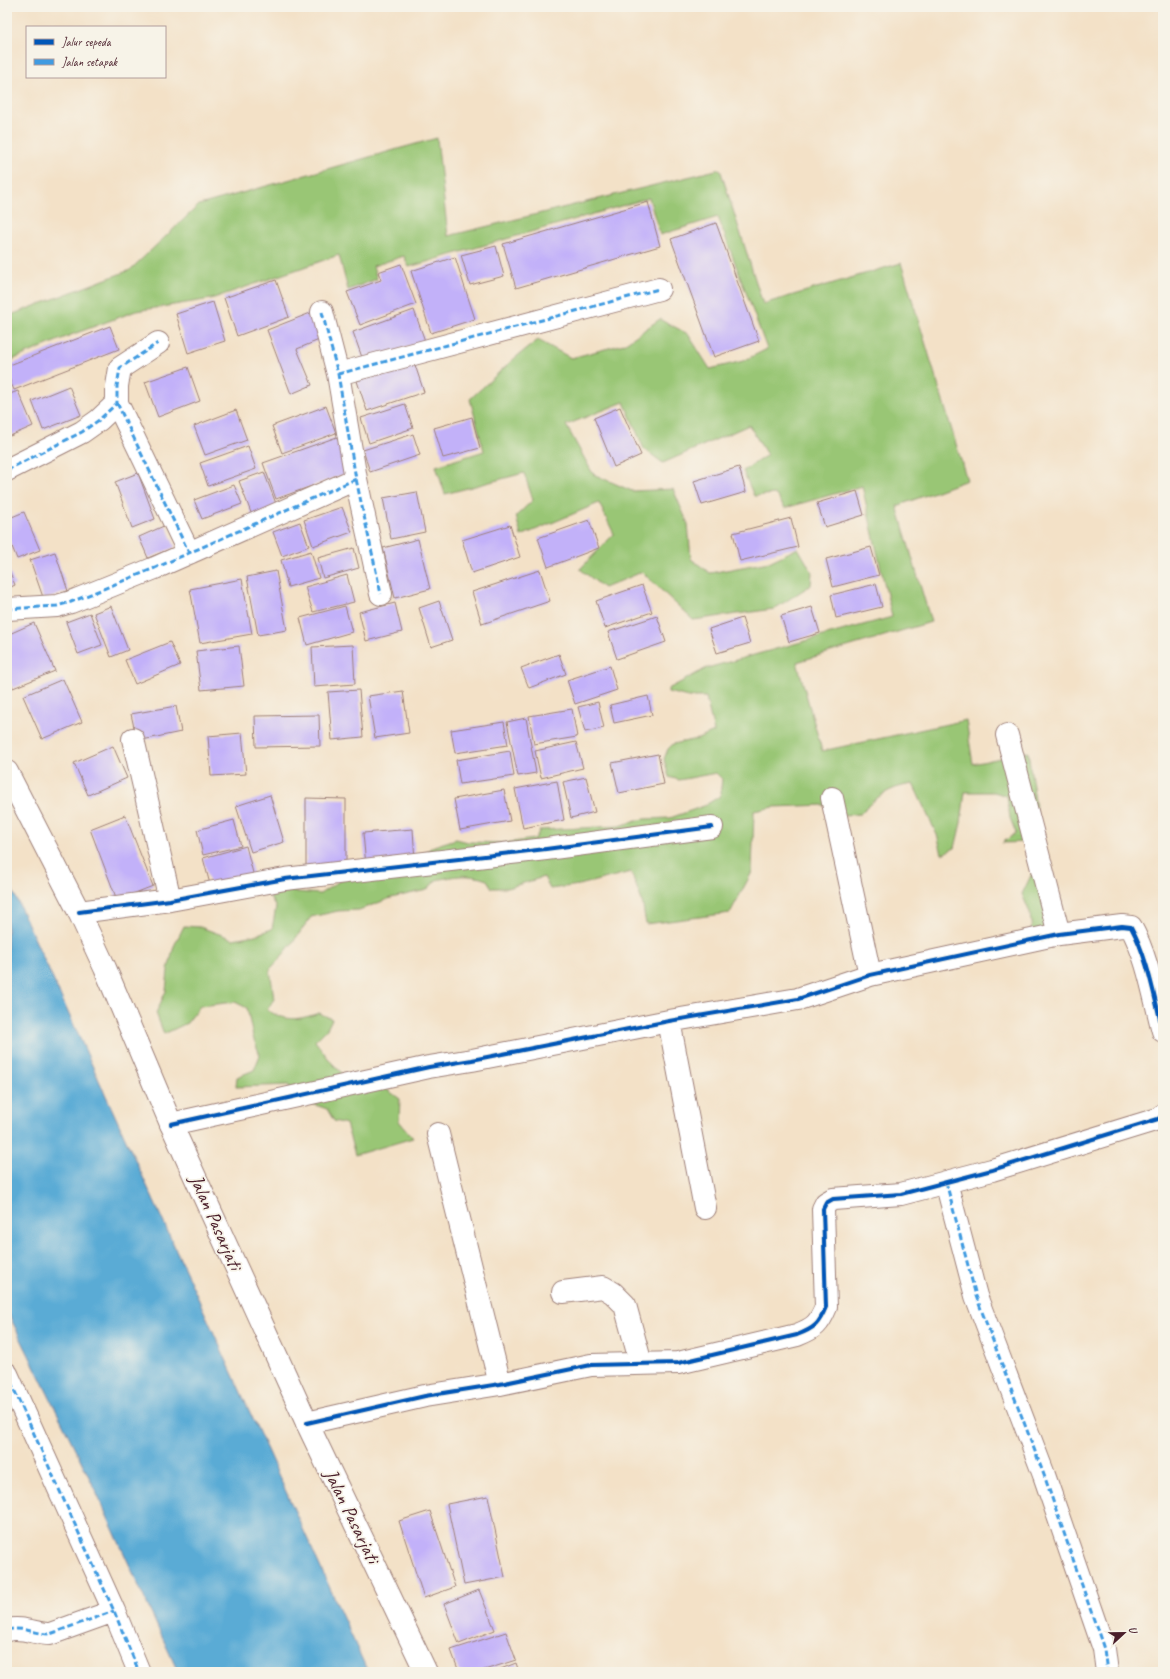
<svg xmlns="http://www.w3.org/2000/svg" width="1170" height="1679" font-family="Caveat,sans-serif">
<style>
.green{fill:#99c674;stroke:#727250}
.water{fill:#5aabd5;stroke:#526580}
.building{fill:#c2b1f9}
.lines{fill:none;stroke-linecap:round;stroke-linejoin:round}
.minor-casing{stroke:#9e8079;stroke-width:24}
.major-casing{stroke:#9e8079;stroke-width:24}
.minor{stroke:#fff;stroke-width:22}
.major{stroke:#fff;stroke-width:22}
.quiet{stroke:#409be1;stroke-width:3;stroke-dasharray:6 3;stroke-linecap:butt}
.cycleway-casing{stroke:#f7f3e8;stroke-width:6}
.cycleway{stroke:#0057b8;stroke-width:4}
.labels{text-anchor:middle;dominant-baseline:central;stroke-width:3.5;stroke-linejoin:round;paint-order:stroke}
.street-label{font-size:20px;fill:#4a1f2b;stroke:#f7f3e8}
</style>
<rect width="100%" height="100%" fill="#f7f3e8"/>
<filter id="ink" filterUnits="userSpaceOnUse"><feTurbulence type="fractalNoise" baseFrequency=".025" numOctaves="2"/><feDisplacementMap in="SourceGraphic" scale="8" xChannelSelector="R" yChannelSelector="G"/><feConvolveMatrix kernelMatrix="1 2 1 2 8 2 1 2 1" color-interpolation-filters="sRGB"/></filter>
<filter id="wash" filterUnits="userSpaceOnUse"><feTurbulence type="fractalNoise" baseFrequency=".012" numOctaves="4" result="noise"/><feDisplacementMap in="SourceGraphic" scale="16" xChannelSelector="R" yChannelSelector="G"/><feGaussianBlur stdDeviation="0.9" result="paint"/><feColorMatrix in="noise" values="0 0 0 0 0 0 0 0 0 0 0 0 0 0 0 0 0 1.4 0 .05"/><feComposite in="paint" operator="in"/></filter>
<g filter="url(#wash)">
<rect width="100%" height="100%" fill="#f3e1c7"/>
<path class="green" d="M437,138L448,236L720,169L763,304L901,263L967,480L897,506L931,622L797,662L822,751L966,720L973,764L1028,752L1037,815L1060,937L1033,943L1030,913L1022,894L1035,867L1029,842L1002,843L1016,833L1010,818L1007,796L994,792H965L961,823L955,848L942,854L937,835L913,784C889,787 876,797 860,814L843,815L825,805L774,807L754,811L752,872L730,913L646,924L642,901L631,872L579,885L550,889L544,877L507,888H492L487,880C467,873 456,876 436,880L427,890L391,898L359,910L338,911L311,917C298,935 286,953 270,969L274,999L267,1010C287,1022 298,1020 319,1013L332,1019L327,1029L315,1041L331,1062L347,1078L382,1086L400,1099L399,1121L413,1138L355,1155L346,1124L334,1121L327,1109L290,1096L289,1085L236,1087L237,1077L254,1070L260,1055L253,1037L247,1008L235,1002L200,1006L187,1023L164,1034L156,1013L166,991L168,970L174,946L184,926L200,927L233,939L255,935L272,929L276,907L270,897L286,891L320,894L345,877L421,855L434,846L456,839L468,842L504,843L535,839L540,830L619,826L643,819L670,818L704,806L720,796L722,779L716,773L679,780L669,777L664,759L668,749L673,744L698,739L714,732L706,697H688L668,692V689L707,668L892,617L862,486L785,508L775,494L754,496L743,471L767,455L749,425L663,463L644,449L624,402L566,425L593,474L632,491L673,489L688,524L691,559L710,573L769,562L798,548L812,572L811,585L774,609L693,620L642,572L604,588L580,569L614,534L599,503L521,536L516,516L533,500L524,473L445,494L436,466L484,451L470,399L516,357L538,340L571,358L624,344L660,319L688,334L710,369L743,361L767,349L718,217L660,235L649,198L409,267L404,256L373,266L377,279L348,290L339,255L211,299L136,311L71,335L7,362V315L8,316L130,270L199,205Z"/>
<path class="water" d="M7,878L368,1672H178L92,1483L7,1311Z"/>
<g id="blocks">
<path class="building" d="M648,202L660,246L516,288L503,244Z
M716,223L759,341L714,357L671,239Z
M496,246L504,276L470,285L461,255Z
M455,257L475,319L431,333L411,271Z
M401,264L416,304L360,325L347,292L381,280L378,272Z
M276,280L289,317L237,336L224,298Z
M213,302L225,341L188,353L176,314Z
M414,310L425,341L364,363L353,332Z
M313,312L324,338L297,349L312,385L291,394L267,330Z
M110,326L119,349L14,390L7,373V366Z
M414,362L424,392L367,411L357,381Z
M188,367L200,401L158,417L145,382Z
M69,386L81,415L43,430L32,401Z
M18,391L33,426L10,436L7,428V395Z
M405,404L413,428L369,443L361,418Z
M326,406L336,433L282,453L272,426Z
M620,407L641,455L614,467L594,418Z
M236,410L247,440L205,455L194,426Z
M472,417L480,448L443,458L434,428Z
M413,434L420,455L370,472L363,450Z
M337,437L350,472L276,499L263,463Z
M248,446L256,469L208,486L200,463Z
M739,467L746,492L702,505L694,481Z
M264,472L278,509L253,518L239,481Z
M138,473L155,519L132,528L115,482Z
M234,485L242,504L202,519L194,500Z
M857,491L864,515L825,527L817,503Z
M417,492L425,532L391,539L383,498Z
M342,507L352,532L313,546L304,520Z
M24,512L40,550L17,559L7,534V519Z
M791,518L798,547L740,561L733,533Z
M589,520L599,548L548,567L538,538Z
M300,522L309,546L282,556L273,532Z
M166,525L175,547L148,558L139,537Z
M510,525L520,557L472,573L462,540Z
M418,539L430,589L395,598L383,548Z
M871,547L879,575L833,587L826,559Z
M354,548L359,568L323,578L318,558Z
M311,551L319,578L288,587L281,560Z
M55,552L68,591L44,600L30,560Z
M7,565L15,585L7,589Z
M540,570L550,601L482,624L472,592Z
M276,571L287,630L258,635L247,577Z
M347,575L354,602L313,612L305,587Z
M242,579L252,634L200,643L190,589Z
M876,584L882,607L836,618L831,595Z
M642,585L652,612L605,628L596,601Z
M439,601L452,640L431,647L419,608Z
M395,603L402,632L366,641L359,612Z
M111,606L128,650L111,657L94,613Z
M345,606L352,632L307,645L300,618Z
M812,607L820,633L789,642L781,616Z
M90,613L102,645L78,654L66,622Z
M657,616L666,642L617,659L608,632Z
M742,618L750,643L717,653L709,629Z
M34,623L55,671L13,688L7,673V635Z
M170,642L180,665L135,684L125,660Z
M353,645L355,684L314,687L312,647Z
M239,646L244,686L201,690L196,651Z
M559,654L566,674L529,688L521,668Z
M610,666L617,690L575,704L567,680Z
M63,679L82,722L42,739L23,696Z
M359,690L363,737L332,740L328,692Z
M403,691L409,733L375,738L368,696Z
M648,696L652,715L614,723L610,705Z
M598,702L604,728L585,732L578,707Z
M176,706L181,732L137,741L131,714Z
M572,709L577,737L534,744L529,716Z
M319,715L320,746L256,747L255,716Z
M526,718L536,773L518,776L507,722Z
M504,722L508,745L455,753L451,730Z
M242,733L246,774L211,776L208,736Z
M576,742L583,768L541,778L535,751Z
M113,746L127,778L88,795L74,763Z
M510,751L514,776L460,784L456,760Z
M658,754L664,784L619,793L612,763Z
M586,777L595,812L571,818L563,782Z
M557,781L564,820L523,828L515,789Z
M504,790L510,821L460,830L454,799Z
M270,795L284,842L251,852L236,806Z
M306,798L346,799V868H306Z
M125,815L153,886L117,900L90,829Z
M234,820L241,846L203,855L197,830Z
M413,829L415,862L366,866L363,833Z
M246,846L254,877L211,888L203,858Z
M488,1496L505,1577L464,1585L447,1504Z
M430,1511L455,1587L424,1598L399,1521Z
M479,1590L495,1630L459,1644L444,1604Z
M506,1632L516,1660L478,1672H459L451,1650Z
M516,1663L519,1672H493Z"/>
</g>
</g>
<g filter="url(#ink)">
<use href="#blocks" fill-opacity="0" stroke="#9e8079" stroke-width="1"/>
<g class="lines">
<g class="minor-casing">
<path id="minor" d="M322,312L338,374L356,479L381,594
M338,374L659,289
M117,403L189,553
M7,470L82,432L99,420L117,403V386L120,368L158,343
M7,609L57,606L71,602L155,568L356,479
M1007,735L1059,934
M133,739L170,900
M832,798L870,975
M79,912L170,900L285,879L546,849L712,827
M669,1021L705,1208
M171,1124L429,1067L472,1060L669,1021L798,999L870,975L1059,934L1122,926L1131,927C1148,958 1154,997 1163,1031
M438,1134L500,1384
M946,1182L976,1296L1044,1475L1104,1649L1107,1672
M563,1292L603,1287L613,1293L625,1305L641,1364
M7,1374L114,1611L139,1672
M307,1423L425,1396L500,1384L591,1365L678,1363L797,1335C815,1328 819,1324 826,1307L823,1209L826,1203L833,1199L901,1194L992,1170L1158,1119L1163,1115
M7,1630C23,1626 35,1634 50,1634L114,1611"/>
</g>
<g class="major-casing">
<path id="major" d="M7,772L79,912L105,968L171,1124L307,1423L426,1672"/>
</g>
<use href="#minor" class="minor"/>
<use href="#major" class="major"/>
<path class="quiet" d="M322,312L338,374L356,479L381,594
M338,374L659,289
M117,403L189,553
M7,470L82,432L99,420L117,403V386L120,368L158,343
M7,609L57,606L71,602L155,568L356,479
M946,1182L976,1296L1044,1475L1104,1649L1107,1672
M7,1374L114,1611L139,1672
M7,1630C23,1626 35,1634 50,1634L114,1611"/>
<g class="cycleway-casing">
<path id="cycleway" d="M79,912L170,900L285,879L546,849L712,827
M171,1124L429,1067L472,1060L669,1021L798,999L870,975L1059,934L1122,926L1131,927C1148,958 1154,997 1163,1031
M307,1423L425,1396L500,1384L591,1365L678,1363L797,1335C815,1328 819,1324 826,1307L823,1209L826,1203L833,1199L901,1194L992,1170L1158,1119L1163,1115"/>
</g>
<use href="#cycleway" class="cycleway"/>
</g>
</g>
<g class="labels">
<g class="street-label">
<text transform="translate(216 1222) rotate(66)">Jalan Pasarjati</text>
<text transform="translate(352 1516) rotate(64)">Jalan Pasarjati</text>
</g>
</g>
<rect width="1170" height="1679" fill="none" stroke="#f7f3e8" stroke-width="24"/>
<rect x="26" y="26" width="140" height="52" fill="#f7f3e8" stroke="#b29e9c"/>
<rect x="34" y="39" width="20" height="6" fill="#0057b8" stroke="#b29e9c"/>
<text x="62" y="46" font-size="12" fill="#4a1f2b">Jalur sepeda</text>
<rect x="34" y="59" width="20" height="6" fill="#409be1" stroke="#b29e9c"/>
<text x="62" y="66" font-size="12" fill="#4a1f2b">Jalan setapak</text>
<g transform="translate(1124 1633) rotate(68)" stroke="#f7f3e8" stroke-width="3" paint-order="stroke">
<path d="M0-3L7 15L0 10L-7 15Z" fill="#4a1f2b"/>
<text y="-6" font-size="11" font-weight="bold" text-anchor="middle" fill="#4a1f2b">U</text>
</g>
</svg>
